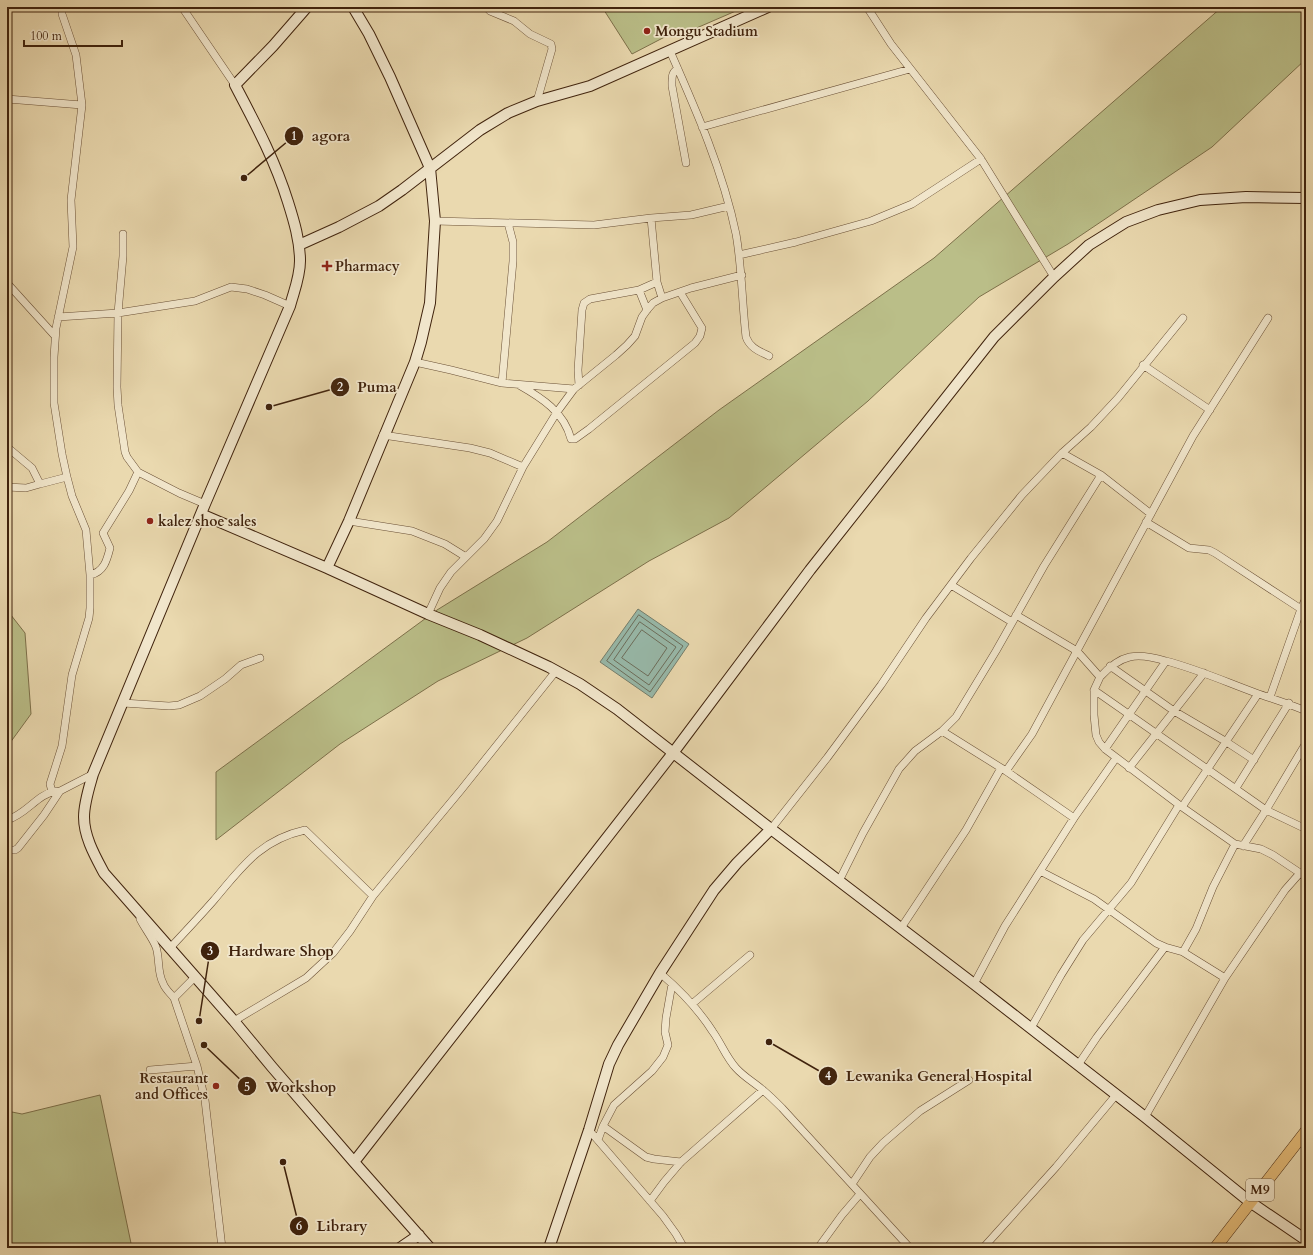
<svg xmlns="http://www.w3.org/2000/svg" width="1313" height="1255" font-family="Cardo,serif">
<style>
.green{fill:#babe88;stroke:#7d704a}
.water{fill:#98baab;stroke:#757e6c}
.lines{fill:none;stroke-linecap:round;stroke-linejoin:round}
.shore{stroke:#6c6e5c;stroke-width:1}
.street-casing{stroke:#6a5036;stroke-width:8}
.secondary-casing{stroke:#40230d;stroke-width:12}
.primary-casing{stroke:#40230d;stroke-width:12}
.street{stroke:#f1e6cb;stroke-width:7}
.secondary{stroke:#f1e6cb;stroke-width:10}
.primary{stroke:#e5bc78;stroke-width:11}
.poi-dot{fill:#8f2418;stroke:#f1e6cb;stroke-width:1.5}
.labels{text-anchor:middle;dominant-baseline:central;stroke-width:3.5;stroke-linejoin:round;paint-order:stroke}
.shield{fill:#f1e6cb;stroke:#755e46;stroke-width:1}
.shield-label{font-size:13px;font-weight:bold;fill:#40230d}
.poi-label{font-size:14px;font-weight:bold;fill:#40230d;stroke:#f1e6cb;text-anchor:start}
.leader{fill:none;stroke:#40230d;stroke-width:1.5}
.callout-dot{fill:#40230d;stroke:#f1e6cb;stroke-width:1.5}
.mark-label{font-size:12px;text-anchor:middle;font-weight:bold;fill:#fff}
.callout-label{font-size:15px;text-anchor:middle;font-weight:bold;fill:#40230d;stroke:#f1e6cb;stroke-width:3.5;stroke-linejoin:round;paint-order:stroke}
</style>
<rect width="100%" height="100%" fill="#ead9af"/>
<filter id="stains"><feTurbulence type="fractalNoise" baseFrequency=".005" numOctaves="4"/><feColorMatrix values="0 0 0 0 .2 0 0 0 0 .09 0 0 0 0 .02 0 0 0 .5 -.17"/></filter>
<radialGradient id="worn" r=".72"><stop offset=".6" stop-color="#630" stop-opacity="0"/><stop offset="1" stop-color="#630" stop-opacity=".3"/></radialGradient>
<path class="green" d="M602,7H745L685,33L682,28L632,54Z
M1222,7H1306V59L1212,147L1068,244L979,297L868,401L729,518L649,561L527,638L438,681L340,744L216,840V772L437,610L547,542L719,410L934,258Z
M7,610L25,633L31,714L7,747Z
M100,1095L132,1248H7V1111L22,1114Z"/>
<path class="water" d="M638,609L689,644L652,698L600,662Z"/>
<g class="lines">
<path class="shore" d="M639,615L683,646L650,692L607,661Z
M640,622L676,647L649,685L614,660Z
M642,630L667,648L648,676L622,658Z"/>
<g class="street-casing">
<path id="street" d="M182,7L235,85
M486,7L490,11L514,21L530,34L551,44L552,49L537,101
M867,7L891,44L981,159L1054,277
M670,51C696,110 723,171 736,234C742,268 742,303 746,337C750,348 759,351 769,356
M678,69C671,72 672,79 672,86L686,163
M7,99L82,105
M702,127L910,69
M651,218L657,282L662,298
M435,221L594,225L651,218L691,215L729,206
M123,234V256L118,313L117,387L118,405L125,452L127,457L138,472L179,493L205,504
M739,255L796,242L871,221L912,204L981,159
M7,283L55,336
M639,290L647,310
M58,317L118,313L195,301L231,287L247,289L265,295L290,306
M415,362L451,370L502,383L574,389
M1143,365L1210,410
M502,383L513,261V242L508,223
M519,385C542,398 564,412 571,439H575L589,429L695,343L700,336L702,328L680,292
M579,385L578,370L582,310L584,303L590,299L639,290L657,282
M383,435L470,448L490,453L523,467
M7,447L32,468L40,484L67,477
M1062,453L1101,475L1151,514
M7,487L26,488L40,484
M349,521L412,531L445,544L466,557
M1146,522L1189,548L1209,550L1215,553L1301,609L1270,697
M90,575C104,572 107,560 110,548L103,533L129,491L138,472
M951,585L1012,622
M1306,598L1301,609L1306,612
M428,614L440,588L451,572L484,539L497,521L523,467L557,412L574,389L616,355L627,345L635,336L642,317L647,310L653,303L662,298L691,288L742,275
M1016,615L1077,651L1100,677L1094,690V715L1096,735L1099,742L1105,749L1182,807L1235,844L1261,849L1273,855L1306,877
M1110,666L1174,711L1225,741L1254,760
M1100,677C1121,654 1136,652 1166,661
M1094,690L1266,810L1243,846
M123,703L169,706L179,705L200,696L225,679L241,665L260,658
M942,731L1006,771L1074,818
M1306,743L1266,810L1306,829
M1105,749L1166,661C1197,669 1226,682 1256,693C1273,699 1290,704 1306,711
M1129,768L1204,673
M1006,771L1032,734L1193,436L1268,318
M1236,788L1289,703
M52,792L50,784L62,746L72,675L89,618L90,608V575L86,530L72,496L67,477L62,454L54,403V357L56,328L73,247L71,200L82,105L76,55L62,14V7
M1182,807L1258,694
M7,820C27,814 37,794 56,791
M771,829L827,758L881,685L926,618L971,558L1022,495L1062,453L1091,427L1118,398L1183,318
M7,850H15L18,848L44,815L60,791L93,774
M1040,871L1094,899L1156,943L1165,947L1183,952L1225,978
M839,881L863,833L899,769L915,751L942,731L956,717L996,651L1044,566L1101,475
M140,919C145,929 152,937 156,947C160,959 157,972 163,983C165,989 170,993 174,998
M901,928L966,830L1001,768
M170,948C185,932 200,916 214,900C242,867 260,840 305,830L373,896
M1183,952L1196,929L1213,887L1235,844
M660,973C680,990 699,1010 713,1032C721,1043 726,1057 736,1068C744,1077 755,1083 764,1091C770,1096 776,1102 782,1108L910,1248
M195,977L174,998L197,1066L205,1100L222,1248
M974,984L1005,926L1074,818L1116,758
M692,1004L750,955
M234,1021L306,978L333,953L350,931L373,896L461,790L556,671
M1031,1028L1061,975L1083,940L1131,883L1179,805
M1078,1065L1097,1037L1165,947
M150,1070L197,1066
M1145,1117L1225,978L1285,890L1300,873
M603,1126L614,1105L652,1071L663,1057L668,1045L665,1032L666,1018L672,984
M589,1130L663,1216L676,1234L684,1248
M598,1140L603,1126L646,1157L654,1159L681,1162
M852,1184L870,1157L883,1143L920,1111L969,1080
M650,1201L664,1182L681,1162L763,1090
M818,1248L842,1215L860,1194
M983,1248L1056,1167L1116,1095"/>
</g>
<g class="secondary-casing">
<path id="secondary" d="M307,7L273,46L235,85C255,123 275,160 288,202C294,221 300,241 300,261C300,277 294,291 290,306L205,504L93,774C89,788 84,803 84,817C84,837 95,856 104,873L234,1021L272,1067L354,1162L430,1248
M299,245L339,227L379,206L402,190L480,130L508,113L537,101L590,86L768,7
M201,514L327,568L428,614L480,635L549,667L580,684L617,709L771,829L974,984L1145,1117L1250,1202L1306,1240
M327,568L349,521L415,362L421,342L430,303L435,221L430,168L390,77L369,34L353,7
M354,1162L673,753L810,570L994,337L1054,277L1089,245L1126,222L1158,210L1200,200L1246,197L1306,198
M400,1248L419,1235
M549,1248L589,1130L609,1064L618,1045L660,973L714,890L737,863L771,829"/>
</g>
<g class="primary-casing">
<path id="primary" d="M1215,1248L1306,1131"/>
</g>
<use href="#street" class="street"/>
<use href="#secondary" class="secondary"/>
<use href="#primary" class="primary"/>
</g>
<g class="poi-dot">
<circle cx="647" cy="31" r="4"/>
<path d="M325 260h4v4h4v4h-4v4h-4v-4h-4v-4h4z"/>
<circle cx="150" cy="521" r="4"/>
<circle cx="216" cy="1086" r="4"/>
</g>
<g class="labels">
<rect class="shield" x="1246" y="1179" width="28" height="22" rx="3"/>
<g class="shield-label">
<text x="1260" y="1190">M9</text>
</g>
<g class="poi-label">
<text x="655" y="31">Mongu Stadium</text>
<text x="335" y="266">Pharmacy</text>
<text x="158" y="521">kalez shoe sales</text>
<text x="208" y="1078" text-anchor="end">Restaurant<tspan x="208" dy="16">and Offices</tspan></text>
</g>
</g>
<path class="leader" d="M244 178L294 136M269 407L340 387M199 1021L210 951M769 1042L828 1076M204 1045L247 1086M283 1162L299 1226"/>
<g class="callout-dot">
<circle cx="244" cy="178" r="4"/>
<circle cx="269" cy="407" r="4"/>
<circle cx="199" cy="1021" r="4"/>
<circle cx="769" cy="1042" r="4"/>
<circle cx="204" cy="1045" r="4"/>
<circle cx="283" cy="1162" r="4"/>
<circle cx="294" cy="136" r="10"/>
<circle cx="340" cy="387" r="10"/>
<circle cx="210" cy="951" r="10"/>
<circle cx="828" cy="1076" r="10"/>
<circle cx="247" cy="1086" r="10"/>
<circle cx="299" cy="1226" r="10"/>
</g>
<g class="mark-label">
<text x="294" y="140">1</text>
<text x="340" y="391">2</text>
<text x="210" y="955">3</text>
<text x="828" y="1080">4</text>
<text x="247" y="1091">5</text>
<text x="299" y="1230">6</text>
</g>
<g class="callout-label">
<text x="331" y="141">agora</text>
<text x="377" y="392">Puma</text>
<text x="281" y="956">Hardware Shop</text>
<text x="939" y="1081">Lewanika General Hospital</text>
<text x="301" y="1092">Workshop</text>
<text x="342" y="1231">Library</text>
</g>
<rect width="1313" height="1255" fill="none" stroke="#ead9af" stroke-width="24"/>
<rect x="8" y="8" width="1297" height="1239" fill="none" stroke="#40230d" stroke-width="2"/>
<rect x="12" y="12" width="1289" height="1231" fill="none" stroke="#40230d"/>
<path d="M24 40v6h98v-6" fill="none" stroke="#40230d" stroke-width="2"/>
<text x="30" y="40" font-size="12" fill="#40230d" stroke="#f1e6cb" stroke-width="3" paint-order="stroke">100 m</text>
<rect width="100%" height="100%" filter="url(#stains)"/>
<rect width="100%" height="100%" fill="url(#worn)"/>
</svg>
